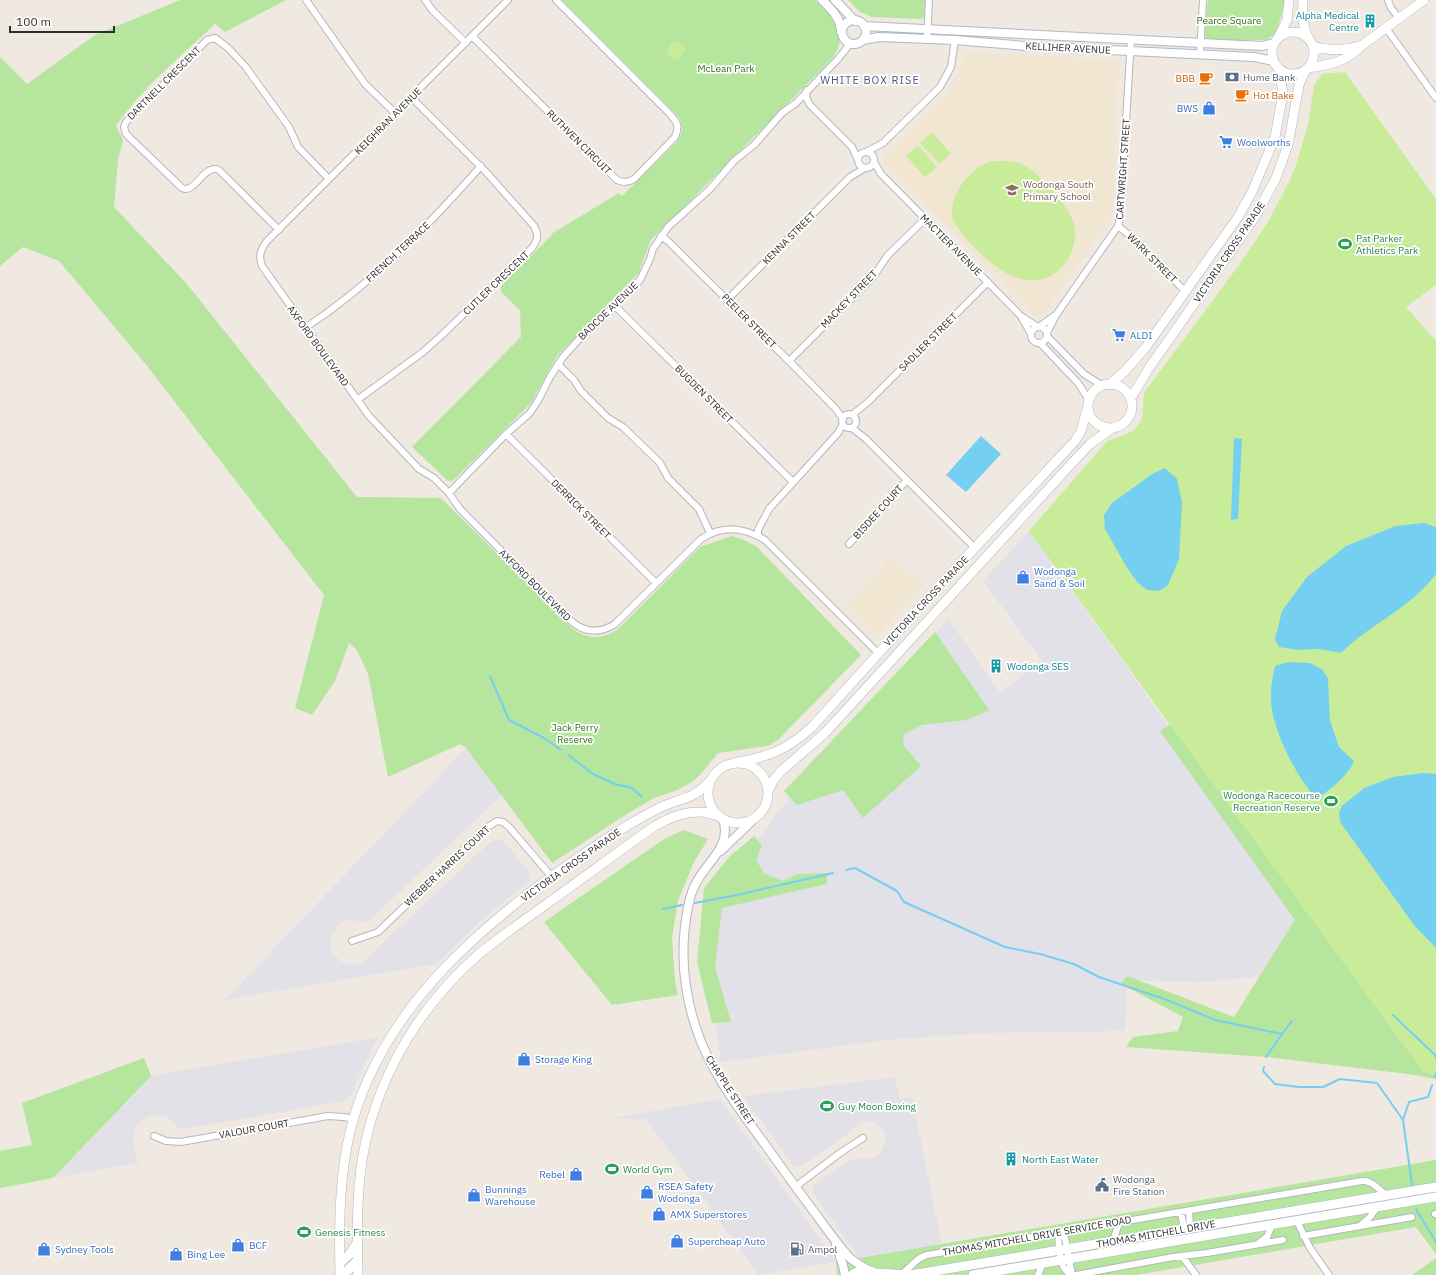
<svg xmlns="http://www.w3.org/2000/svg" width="1436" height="1275" font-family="'IBM Plex Sans',sans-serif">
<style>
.industrial{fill:#e3e1e8}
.education{fill:#f0e6d1}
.green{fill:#b6e59e}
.pitch{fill:#c9ec9a}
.water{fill:#75cff0}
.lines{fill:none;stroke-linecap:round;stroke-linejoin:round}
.stream{stroke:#75cff0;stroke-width:2}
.minor-casing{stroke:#b4b7c1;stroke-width:8}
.tertiary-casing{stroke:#b4b7c1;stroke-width:10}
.secondary-casing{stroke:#b4b7c1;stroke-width:10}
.minor{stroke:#fff;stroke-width:6}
.tertiary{stroke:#fff;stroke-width:8}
.secondary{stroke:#fff;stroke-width:9}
.labels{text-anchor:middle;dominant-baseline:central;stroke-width:3.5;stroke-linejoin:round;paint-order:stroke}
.culture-label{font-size:10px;fill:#0d838f;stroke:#fff;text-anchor:start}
.park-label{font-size:10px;fill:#2c6e1b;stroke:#fff}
.street-label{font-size:10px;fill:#2e2e2e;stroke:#fff}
.service-label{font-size:10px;fill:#4e5e75;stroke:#fff;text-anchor:start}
.food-label{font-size:10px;fill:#c56008;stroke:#fff;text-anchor:end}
.shop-label{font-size:10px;fill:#366cbe;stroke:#fff;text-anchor:start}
.education-label{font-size:10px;fill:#785e54;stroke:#fff;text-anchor:start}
.leisure-label{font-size:10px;fill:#27864d;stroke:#fff;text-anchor:start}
.neighbourhood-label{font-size:11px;letter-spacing:1px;fill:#4d5680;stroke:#fff}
</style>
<rect width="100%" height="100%" fill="#efe9e1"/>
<path class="industrial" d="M1029,531L1312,927L1266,976L1200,982L1128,980L1125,1031L984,1033L886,1040L721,1062L704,951L711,904L794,791L948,619L1000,692L1042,661L983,581Z
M466,748L502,795L370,920L365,922L351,920L344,921L338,925L331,936V951L339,960L345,963L356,964L363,962L490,842L496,840L503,841L507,845L530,874L529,881L483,919L436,964L225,1000Z
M379,1037L369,1055L351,1095L345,1101L182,1129L176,1126L173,1122L165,1116L153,1115L142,1120L137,1125L134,1133L133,1138L138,1163L53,1178L151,1076Z
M895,1077L900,1099L912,1097L942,1245L860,1258L812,1192L813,1186L850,1160L859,1158L870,1159L880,1154L885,1143V1135L881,1128L873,1122L864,1121L859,1123L843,1138L799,1167L794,1166L743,1096Z
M720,1099L836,1262L758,1275L647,1120L615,1118Z"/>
<path class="education" d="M964,52L1116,60L1119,63L1112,217L1042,316L1037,317L883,162V158L946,95L960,67Z
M892,556L924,584L879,634H874L846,606Z"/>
<path class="green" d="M180,0H286L225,32L215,24C181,56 143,87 116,126L123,140L118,160L114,207L186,283L357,497L441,498L572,628C588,640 601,640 618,629L700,547L732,536L742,539L756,546L861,655L779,739L768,746L718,753L699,776L692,782L675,791L654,798L630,812L552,863L466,748L460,744L388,777L368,674L357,650L349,643L335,681L312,715L295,708L324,595L144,362L59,261L23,247L0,266V57L27,84L95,35Z
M562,0H815C833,17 850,34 832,59L651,240L638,274L557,356L531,403L456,478L452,481L447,480L412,447L521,337L520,310L501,292V286L552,235L551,234L619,193L622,196L677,142C683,134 684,125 678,116Z
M848,0H925L924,17L921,19L872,17L859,11Z
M1208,0H1284V5L1276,34L1265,40H1209L1206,38L1205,30Z
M935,632L989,710L967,720L922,725L904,734L903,745L921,766L863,818L843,790L797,805L784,791Z
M1173,722L1436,1057V1079L1408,1074L1266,1057L1126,1047L1133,1037L1178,1031L1183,1017L1121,984L1127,976L1234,1017L1295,920L1160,731Z
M684,830L708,839L693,864L678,901L672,938L675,981L678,995L612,1005L544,922L664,839Z
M754,836L762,845L756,860L764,873L782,881L798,874L827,873V884L722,908L715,967L731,1022L712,1023L697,962L704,888L729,857Z
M144,1058L151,1076L53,1178L0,1188V1151L32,1145L22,1103Z
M1436,1160V1224L1435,1225L1436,1227V1254L1416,1227L1136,1275H837L836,1262Z
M1436,1258V1275H1412Z"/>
<path class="pitch" d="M674,40L686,48L678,61L666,53Z
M1345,72L1436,199V285L1406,307L1436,341V1075L1423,1072L1029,531L1107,441L1119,437L1133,431L1142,419L1144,393L1239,265L1268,222L1289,182L1296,165L1308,125L1314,85L1322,74Z
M932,132L951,154L939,164L920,143Z
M918,145L937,167L925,177L906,156Z
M997,161C1006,161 1016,161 1024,165C1039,173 1065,202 1072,218C1082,242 1067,272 1043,279C1030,283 1014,278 1003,271C989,263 958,234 953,219C949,205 957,188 967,178C977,168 982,162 997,161Z"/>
<path class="water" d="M981,436L1001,454L966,492L946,475Z
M1234,438L1242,439L1238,519L1231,520Z
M1165,468L1177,479L1182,502L1179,559L1168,585L1159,591L1147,590L1138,583L1127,568L1105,529L1104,515L1112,503L1140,483L1152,474Z
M1424,523L1436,527V574C1410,609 1371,623 1341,653L1319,649L1299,650L1279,647L1275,639L1282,611L1307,577L1346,546L1396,526Z
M1288,662L1310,663L1323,670L1328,679L1330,720L1339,747L1354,761C1347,777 1330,790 1316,799C1297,776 1280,744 1273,715C1269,699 1271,682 1275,666Z
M1423,773L1436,774V948L1414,925L1340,822L1339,813L1342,806L1364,788L1393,777Z"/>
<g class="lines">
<path class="stream" d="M490,676L509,720L544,738L561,750
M568,755L593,774L615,784L632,788L642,797
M846,870L855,868L897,891L904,902L1005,947L1040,954L1074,964L1099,977L1167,1000L1215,1020L1282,1034
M695,903L737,895L833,873
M663,909L682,905
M1393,1015L1435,1055L1436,1058
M1266,1057L1282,1034L1292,1021
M1264,1067L1263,1071L1275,1084L1299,1087H1323L1340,1079L1377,1083L1403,1120
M1435,1077L1436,1073
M1412,1185L1403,1120L1409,1102L1428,1097L1432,1085
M1416,1209L1436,1242"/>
<g class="minor-casing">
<path id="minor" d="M306,0L365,84L395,113
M425,0L433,11L466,43
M508,0L267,241C261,249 258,256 262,266L369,416L419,469L434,478L449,493L460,509L570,620C584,633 599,634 615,624L701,539C723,525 743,527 765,540L878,653
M1388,0L1391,8L1399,18
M1386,28L1436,98
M472,36L617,180C623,183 628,183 634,179L675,137C680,126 677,122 669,113L556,0
M927,40L929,0
M1200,54L1203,0
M807,90L806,97L810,105L852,147L858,160
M866,152L883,143L940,87L951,67L955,40
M858 160a8 8 0 1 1 16 0a8 8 0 1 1-16 0Z
M874,162L881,174L1021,316L1038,327
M1118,226L1129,235L1185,291
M279,230L220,171L217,169C202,167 195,194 182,188L126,134L124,127L126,122L207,40L215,38L228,48L245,66L289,127L298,147L329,179
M661,236L668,241L694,267L789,361L835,408L843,419
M727,300L850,177L865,168
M615,306L793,482
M1022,318L1031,334
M1039,327L1054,316
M1031 335a8 8 0 1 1 16 0a8 8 0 1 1-16 0Z
M305,328C372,284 428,226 481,166
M1047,333L1056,315L1118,226L1120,218L1131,40
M1047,336L1084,374L1103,386
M1040,343L1078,383L1089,400
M789,361L873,277L888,255L925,219
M558,364L574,380L581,391L608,418L623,427L660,463L668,478L699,509L710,533
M357,400L423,352L443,334L532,248C538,240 539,235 534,226L487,173L411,97
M842 421a7 7 0 1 1 14 0a7 7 0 1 1-14 0Z
M852,415L868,402L988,282
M852,428L866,439L975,548
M506,434L656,583
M449,493L506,434L530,413L539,399L550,377L563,357L582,336L615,306L621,297L640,280L650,259L653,249L668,227L710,189L734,161L754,145L782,113L796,103L838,59L846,49L849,44
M758,536V530L769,509L838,433L843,424
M849,544L907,480
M352,941L378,932L486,828L497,821L503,822L509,827L551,876
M154,1136L166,1141L181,1142L328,1116L344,1117L354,1119
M795,1187L840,1153L863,1138
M1189,1211L1190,1228
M1181,1212L1184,1229
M1435,1214H1436
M1297,1221L1310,1248L1329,1275
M1360,1226L1370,1217L1377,1207
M1303,1236L1412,1217
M1113,1241L1119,1223
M1259,1243L1267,1237L1272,1225
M1182,1256L1196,1275
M901,1274C911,1268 915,1258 927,1255L1362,1181C1373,1180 1378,1190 1387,1195
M1038,1275L1041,1268V1264
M1071,1275C1061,1268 1061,1260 1059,1249C1059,1243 1057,1238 1060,1233L1065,1238L1072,1275
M1076,1275L1173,1257L1207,1253L1283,1240"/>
</g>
<g class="tertiary-casing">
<path id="tertiary" d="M822,0C832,10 840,17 841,31
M835,0L855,21
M842 32a12 12 0 1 1 24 0a12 12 0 1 1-24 0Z
M864,26L1262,46L1274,43
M863,40L879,37L955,40L1026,46L1254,57L1274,61
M723,819C732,847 708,860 696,883C689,896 687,911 685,926C681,960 685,995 696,1028C712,1078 749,1121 779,1164C792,1182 805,1200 818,1217C828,1231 838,1245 850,1258C856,1263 863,1267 870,1271
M721,851L752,821
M836,1245L843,1265L845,1275"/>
</g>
<g class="secondary-casing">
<path id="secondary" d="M1303,0C1302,14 1302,26 1309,39
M1272 53a21 21 0 1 1 42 0a21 21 0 1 1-42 0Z
M1279,36L1287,20L1289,0
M1313,46C1328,51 1344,51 1359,46
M1308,68C1328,65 1347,62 1361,46L1424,0
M1088 406a22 22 0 1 1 44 0a22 22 0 1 1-44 0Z
M1109,385L1125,371L1146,347L1238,217L1252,192L1275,137L1283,93L1279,69
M1131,398L1149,368L1255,217L1276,178L1288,145L1299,85L1306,69
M737,762C769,757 788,749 812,727L952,572L1075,441L1081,431L1088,406
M708 793a30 30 0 1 1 60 0a30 30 0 1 1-60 0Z
M768,792L773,781L781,771L825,733L1073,462L1090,444L1111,429
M340,1263L349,1255L357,1243
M875,1273L909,1275L923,1273L1436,1187
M340,1275C339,1232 339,1188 347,1146C373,1008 493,914 603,841C621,829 641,817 661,807C681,798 693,800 710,781
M344,1275L348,1270L357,1261
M358,1275C357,1230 356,1184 366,1140C383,1067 423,1003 479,954C502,935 528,918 552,900C586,876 620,850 655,826C675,814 700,806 722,818
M852,1275C860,1269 870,1269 879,1275
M973,1275L1436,1197"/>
</g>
<use href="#minor" class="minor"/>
<use href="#tertiary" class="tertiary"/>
<use href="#secondary" class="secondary"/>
</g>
<defs>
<g id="building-bare" transform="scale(1.08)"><path d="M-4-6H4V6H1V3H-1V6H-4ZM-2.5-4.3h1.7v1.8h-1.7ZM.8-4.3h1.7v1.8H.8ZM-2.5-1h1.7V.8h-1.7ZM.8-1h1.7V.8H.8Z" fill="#0f9aa8" stroke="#fff" stroke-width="2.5" paint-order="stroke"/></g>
<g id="bank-bare" transform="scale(1.08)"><path d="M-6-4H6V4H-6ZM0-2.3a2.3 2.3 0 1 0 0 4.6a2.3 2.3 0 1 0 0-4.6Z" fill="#5c6f8a" stroke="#fff" stroke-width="2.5" paint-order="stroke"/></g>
<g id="cafe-bare" transform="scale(1.08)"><path d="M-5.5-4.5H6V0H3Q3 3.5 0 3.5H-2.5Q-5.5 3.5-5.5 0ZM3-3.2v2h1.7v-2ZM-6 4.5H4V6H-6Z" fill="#e8710a" stroke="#fff" stroke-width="2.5" paint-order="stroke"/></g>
<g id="shop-bare" transform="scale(1.08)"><path d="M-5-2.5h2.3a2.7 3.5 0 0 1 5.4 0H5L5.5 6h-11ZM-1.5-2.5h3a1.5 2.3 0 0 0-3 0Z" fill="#3f7fe0" stroke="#fff" stroke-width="2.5" paint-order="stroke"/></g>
<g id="supermarket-bare" transform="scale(1.08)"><path d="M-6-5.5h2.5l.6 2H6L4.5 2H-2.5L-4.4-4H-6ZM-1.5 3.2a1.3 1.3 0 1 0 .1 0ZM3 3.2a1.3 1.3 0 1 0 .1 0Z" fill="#3f7fe0" stroke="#fff" stroke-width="2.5" paint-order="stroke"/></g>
<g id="school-bare" transform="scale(1.08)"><path d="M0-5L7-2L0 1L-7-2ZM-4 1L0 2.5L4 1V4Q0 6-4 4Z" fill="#8d6e63" stroke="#fff" stroke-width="2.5" paint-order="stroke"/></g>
<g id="stadium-bare" transform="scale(1.08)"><path d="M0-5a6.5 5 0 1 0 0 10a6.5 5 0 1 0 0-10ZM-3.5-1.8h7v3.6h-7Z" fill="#2e9e5b" stroke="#fff" stroke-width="2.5" paint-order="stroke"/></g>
<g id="civic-bare" transform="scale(1.08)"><path d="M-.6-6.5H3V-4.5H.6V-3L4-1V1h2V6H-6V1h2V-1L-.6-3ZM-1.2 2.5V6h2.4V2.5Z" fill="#5c6f8a" stroke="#fff" stroke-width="2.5" paint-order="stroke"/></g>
<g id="fuel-bare" transform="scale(1.08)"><path d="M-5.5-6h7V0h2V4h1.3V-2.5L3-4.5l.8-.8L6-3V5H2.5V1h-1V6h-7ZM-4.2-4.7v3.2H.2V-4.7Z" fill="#5c6f8a" stroke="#fff" stroke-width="2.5" paint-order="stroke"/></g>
</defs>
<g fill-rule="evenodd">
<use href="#building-bare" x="1370" y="21"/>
<use href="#bank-bare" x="1232" y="77"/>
<use href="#cafe-bare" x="1206" y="78"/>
<use href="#cafe-bare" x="1242" y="95"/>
<use href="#shop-bare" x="1209" y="108"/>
<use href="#supermarket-bare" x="1226" y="142"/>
<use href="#school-bare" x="1012" y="190"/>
<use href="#stadium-bare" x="1345" y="244"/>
<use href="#supermarket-bare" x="1119" y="335"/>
<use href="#shop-bare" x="1023" y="577"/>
<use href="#building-bare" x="996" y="666"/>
<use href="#stadium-bare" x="1331" y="801"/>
<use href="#shop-bare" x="524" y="1059"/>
<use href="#stadium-bare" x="827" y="1106"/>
<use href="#building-bare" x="1011" y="1159"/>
<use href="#stadium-bare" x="612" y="1169"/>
<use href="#shop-bare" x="576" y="1174"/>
<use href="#civic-bare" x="1102" y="1185"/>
<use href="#shop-bare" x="647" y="1192"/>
<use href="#shop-bare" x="474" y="1195"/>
<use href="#shop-bare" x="659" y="1214"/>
<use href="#stadium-bare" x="304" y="1232"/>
<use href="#shop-bare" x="677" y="1241"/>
<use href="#shop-bare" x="238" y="1245"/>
<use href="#shop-bare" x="44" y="1249"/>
<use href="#fuel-bare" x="797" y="1249"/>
<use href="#shop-bare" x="176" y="1254"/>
</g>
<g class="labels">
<g class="culture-label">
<text x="1359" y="15" text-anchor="end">Alpha Medical<tspan x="1359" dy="12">Centre</tspan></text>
<text x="1007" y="666">Wodonga SES</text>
<text x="1022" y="1159">North East Water</text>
</g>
<g class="park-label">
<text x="1229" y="20">Pearce Square</text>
<text x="726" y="68">McLean Park</text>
<text x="575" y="727">Jack Perry<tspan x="575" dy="12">Reserve</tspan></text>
</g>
<g class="street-label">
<text transform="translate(1068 48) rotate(3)">KELLIHER AVENUE</text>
<text transform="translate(164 83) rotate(-45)">DARTNELL CRESCENT</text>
<text transform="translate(388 121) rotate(-45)">KEIGHRAN AVENUE</text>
<text transform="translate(579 142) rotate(45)">RUTHVEN CIRCUIT</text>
<text transform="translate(1123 169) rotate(-86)">CARTWRIGHT STREET</text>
<text transform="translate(789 238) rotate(-45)">KENNA STREET</text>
<text transform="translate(951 245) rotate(45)">MACTIER AVENUE</text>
<text transform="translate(398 252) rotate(-43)">FRENCH TERRACE</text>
<text transform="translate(1229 252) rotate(-56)">VICTORIA CROSS PARADE</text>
<text transform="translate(1152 258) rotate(45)">WARK STREET</text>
<text transform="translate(496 283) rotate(-44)">CUTLER CRESCENT</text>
<text transform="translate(849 299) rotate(-46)">MACKEY STREET</text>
<text transform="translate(608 311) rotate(-44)">BADCOE AVENUE</text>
<text transform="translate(749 321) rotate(45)">PEELER STREET</text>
<text transform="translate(928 342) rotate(-45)">SADLIER STREET</text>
<text transform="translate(318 346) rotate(54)">AXFORD BOULEVARD</text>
<text transform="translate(704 394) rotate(45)">BUGDEN STREET</text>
<text transform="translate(581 509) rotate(45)">DERRICK STREET</text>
<text transform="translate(878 512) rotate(-48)">BISDEE COURT</text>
<text transform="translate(535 585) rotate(45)">AXFORD BOULEVARD</text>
<text transform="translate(926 601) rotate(-47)">VICTORIA CROSS PARADE</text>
<text transform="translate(571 865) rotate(-35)">VICTORIA CROSS PARADE</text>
<text transform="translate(447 866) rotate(-43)">WEBBER HARRIS COURT</text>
<text transform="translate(730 1090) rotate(57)">CHAPPLE STREET</text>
<text transform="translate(254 1129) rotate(-10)">VALOUR COURT</text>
<text transform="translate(1156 1234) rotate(-10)">THOMAS MITCHELL DRIVE</text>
<text transform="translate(1037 1236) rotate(-10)">THOMAS MITCHELL DRIVE SERVICE ROAD</text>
</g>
<g class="service-label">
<text x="1243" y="77">Hume Bank</text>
<text x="1113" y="1179">Wodonga<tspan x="1113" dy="12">Fire Station</tspan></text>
<text x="808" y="1249">Ampol</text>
</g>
<g class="food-label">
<text x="1195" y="78">BBB</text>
<text x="1253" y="95" text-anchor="start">Hot Bake</text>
</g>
<g class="shop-label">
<text x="1198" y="108" text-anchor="end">BWS</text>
<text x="1237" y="142">Woolworths</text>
<text x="1130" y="335">ALDI</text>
<text x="1034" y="571">Wodonga<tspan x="1034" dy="12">Sand &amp; Soil</tspan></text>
<text x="535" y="1059">Storage King</text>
<text x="565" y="1174" text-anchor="end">Rebel</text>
<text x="658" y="1186">RSEA Safety<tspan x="658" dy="12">Wodonga</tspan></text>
<text x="485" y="1189">Bunnings<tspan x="485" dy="12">Warehouse</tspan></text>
<text x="670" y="1214">AMX Superstores</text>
<text x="688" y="1241">Supercheap Auto</text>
<text x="249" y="1245">BCF</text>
<text x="55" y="1249">Sydney Tools</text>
<text x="187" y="1254">Bing Lee</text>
</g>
<g class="education-label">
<text x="1023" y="184">Wodonga South<tspan x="1023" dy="12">Primary School</tspan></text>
</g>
<g class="leisure-label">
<text x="1356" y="238">Pat Parker<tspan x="1356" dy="12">Athletics Park</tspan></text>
<text x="1320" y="795" text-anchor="end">Wodonga Racecourse<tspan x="1320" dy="12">Recreation Reserve</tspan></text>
<text x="838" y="1106">Guy Moon Boxing</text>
<text x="623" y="1169">World Gym</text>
<text x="315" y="1232">Genesis Fitness</text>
</g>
<g class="neighbourhood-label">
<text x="870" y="80">WHITE BOX RISE</text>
</g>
</g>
<path d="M10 26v6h104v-6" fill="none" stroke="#2e2e2e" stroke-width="2"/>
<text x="16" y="26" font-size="12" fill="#2e2e2e" stroke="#ffffff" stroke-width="3" paint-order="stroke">100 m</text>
</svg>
